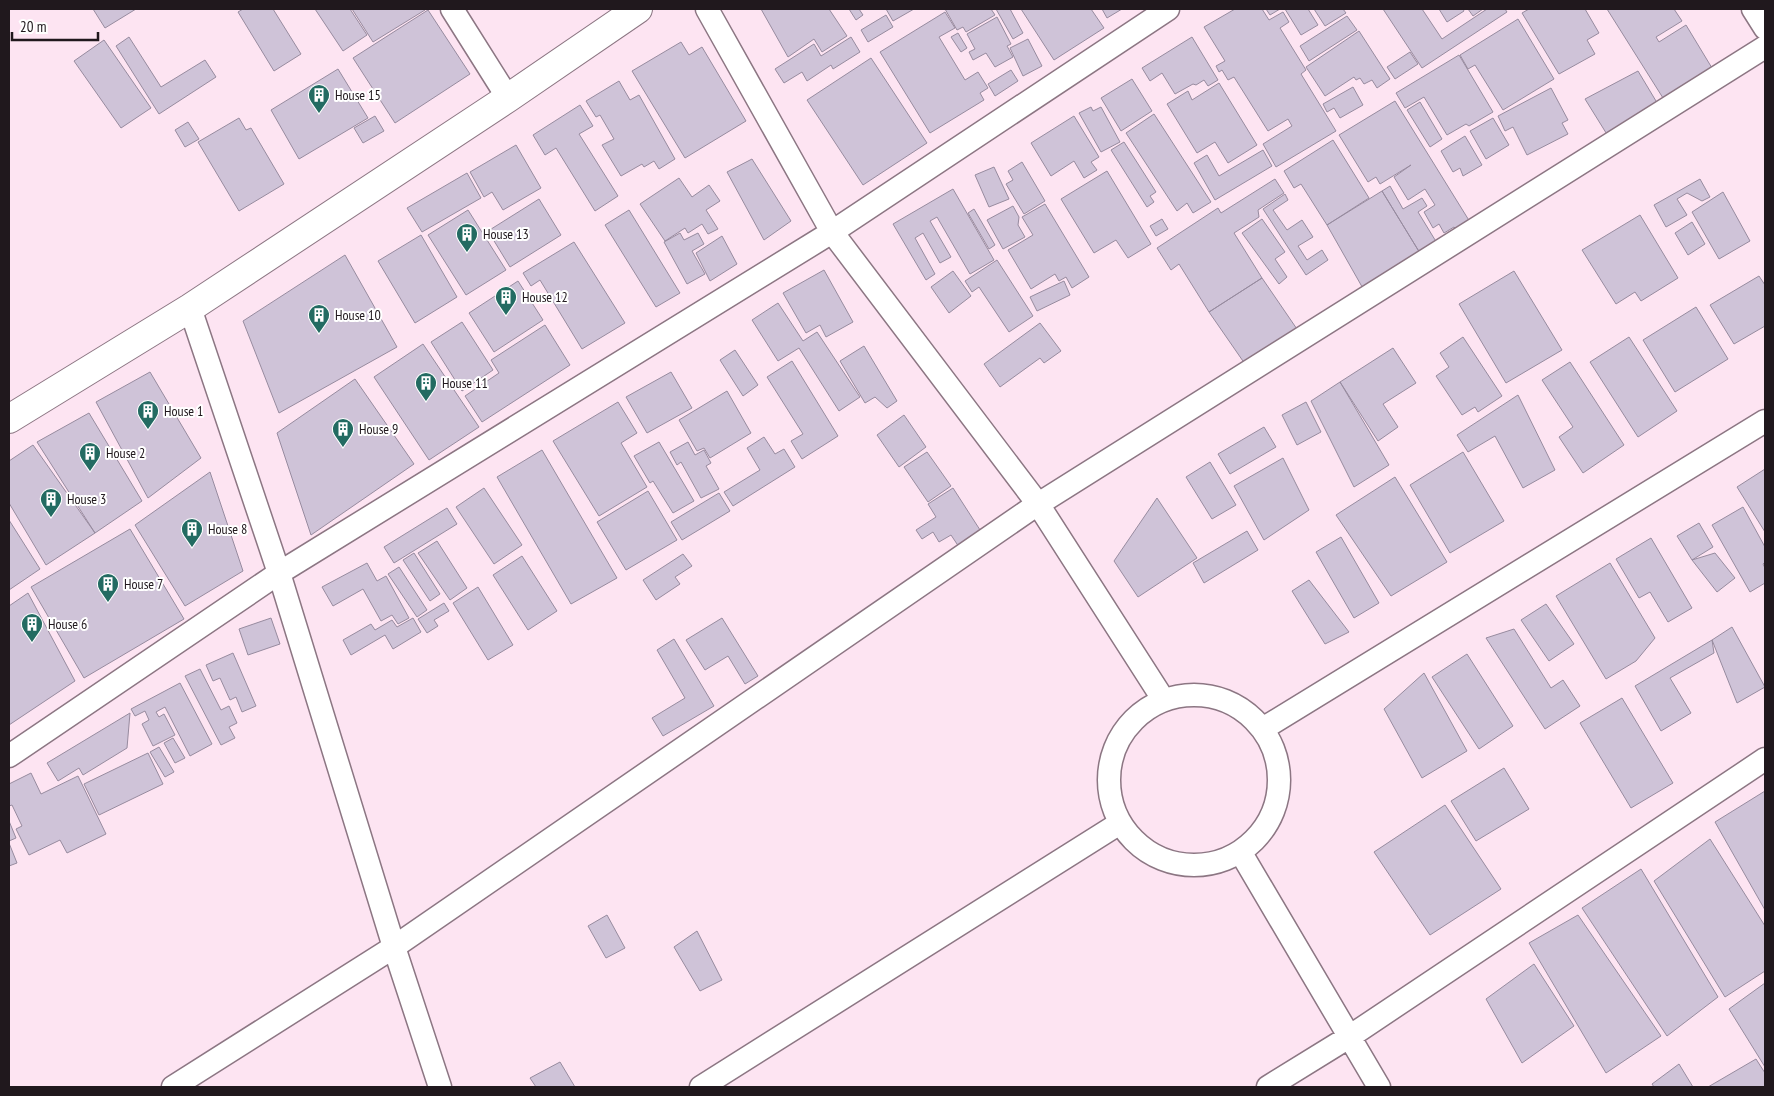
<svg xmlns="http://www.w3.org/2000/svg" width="1774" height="1096" font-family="'PT Sans Narrow',sans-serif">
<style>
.building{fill:#cfc3d8;stroke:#978b9f}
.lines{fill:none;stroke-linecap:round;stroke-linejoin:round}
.minor-casing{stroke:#8c7683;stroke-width:25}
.tertiary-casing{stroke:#8c7683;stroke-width:30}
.minor{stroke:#fff;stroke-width:22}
.tertiary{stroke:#fff;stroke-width:28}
.labels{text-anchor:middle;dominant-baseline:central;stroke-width:4;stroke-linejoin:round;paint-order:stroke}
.poi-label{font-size:14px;fill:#20181d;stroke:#fff;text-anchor:start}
</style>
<rect width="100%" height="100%" fill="#fde4f2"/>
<path class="building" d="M93,9H136L105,28Z
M243,9H273L301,54L274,71L238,12Z
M315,9H350L367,35L343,51Z
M352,9H424L425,10L373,42Z
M761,9H829L847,36L822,52L814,39L788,57Z
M849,9H859L863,15L856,20Z
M886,9H914L893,21Z
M945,9H991L995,15L966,32L963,27L957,30Z
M996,9H1010L1023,33L1013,39Z
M1021,9H1091L1104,28L1054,60Z
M1102,9H1122L1107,18Z
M1235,9H1262L1269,20L1283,12L1289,22L1280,28L1306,70L1301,74L1336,131L1276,167L1263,144L1292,126L1288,119L1268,131L1234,77L1228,80L1222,70L1219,72L1216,66L1225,61L1204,27Z
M1266,9H1280L1270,15Z
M1285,9H1308L1318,25L1301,35Z
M1314,9H1343L1346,13L1325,26Z
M1383,9H1422L1442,39L1487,9H1505L1507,12L1422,68Z
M1439,9H1463L1464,11L1447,22Z
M1468,9H1483L1473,16Z
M1529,9H1585L1599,33L1587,40L1595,54L1559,74L1522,13Z
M1607,9H1674L1682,21L1656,37L1659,42L1686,25L1712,68L1663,98Z
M428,10L470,74L395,123L353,58Z
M945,12L955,28L939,37L965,80L978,72L988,88L980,93L984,100L930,133L880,52Z
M886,15L893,27L868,42L861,30Z
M1347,16L1357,30L1309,61L1300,46Z
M997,17L1011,44L1007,46L1013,57L995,67L986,53L973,60L969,52L975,49L967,34Z
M1518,19L1554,79L1503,110L1475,65L1468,69L1460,55Z
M1359,31L1390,79L1377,88L1372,80L1364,84L1360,78L1356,80L1354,77L1325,96L1306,67Z
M958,33L967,48L961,52L951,37Z
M129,37L161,87L205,60L216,77L159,114L116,46Z
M851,37L860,52L833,69L831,65L807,81L802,72L784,83L775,69L814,44L821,56Z
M1192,37L1218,80L1208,86L1204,80L1196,85L1193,84L1175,94L1162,73L1150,81L1142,68Z
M1028,39L1042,66L1023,76L1010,48Z
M104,40L151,108L121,128L74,61Z
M681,42L689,55L702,47L746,121L685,158L632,71Z
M1410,52L1418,64L1395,79L1387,67Z
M1459,55L1493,112L1469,126L1466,124L1447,135L1424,97L1405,108L1396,93Z
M871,58L927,143L863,185L807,100Z
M338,69L368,118L299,159L271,110Z
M1011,70L1018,81L995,96L988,84Z
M1638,71L1659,106L1608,136L1585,99Z
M1132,79L1152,111L1121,131L1101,98Z
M619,81L630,100L639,95L675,159L659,169L654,161L644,167L642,164L621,176L602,145L614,139L600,115L596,117L586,101Z
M1219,83L1257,145L1228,163L1215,142L1197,153L1167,104L1188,91L1192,100Z
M1353,87L1363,105L1340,118L1334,108L1327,112L1323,104Z
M1551,88L1568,120L1562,123L1568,134L1527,155L1513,127L1505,131L1498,116Z
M1395,101L1470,222L1457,230L1454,227L1444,233L1439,224L1433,228L1424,212L1435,205L1425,189L1408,200L1394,177L1411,165L1380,184L1376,177L1368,182L1339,135Z
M1420,102L1442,139L1430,147L1407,110Z
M580,105L593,126L579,134L618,196L595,211L556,148L545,155L533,135Z
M1091,107L1093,111L1101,107L1120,142L1101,152L1079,113Z
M1154,114L1211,202L1193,213L1187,203L1177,211L1126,133Z
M375,116L384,131L363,143L354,128Z
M1074,116L1099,157L1091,162L1097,170L1084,178L1074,161L1051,176L1031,143Z
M239,118L246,130L251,128L284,184L239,211L198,142Z
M1493,118L1509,145L1486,159L1470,131Z
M188,122L199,139L185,147L175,130Z
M1465,136L1482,165L1463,176L1460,168L1453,172L1441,151Z
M1333,140L1369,198L1327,225L1301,184L1294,188L1284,171Z
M1124,142L1156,192L1150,196L1154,202L1147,207L1111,150Z
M516,145L541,188L503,210L492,192L484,197L470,172Z
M1263,150L1272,166L1215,200L1194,163L1207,155L1219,176Z
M752,159L791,221L764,240L727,172Z
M1022,162L1045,201L1024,214L1006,184L1013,180L1008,171Z
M994,167L1009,199L989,207L975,175Z
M1107,171L1151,244L1128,258L1116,240L1094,253L1061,199Z
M467,173L481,198L422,232L407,208Z
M679,178L692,197L709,185L720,201L706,210L718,229L708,234L702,224L688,233L685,228L665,241L640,204Z
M1275,179L1284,193L1258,210L1259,217L1234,233L1262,278L1209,312L1179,264L1171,270L1157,248L1218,208L1221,213Z
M1700,179L1710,197L1702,201L1687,193L1677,199L1687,215L1666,227L1654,205Z
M1390,186L1403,209L1422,198L1427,206L1418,212L1440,248L1423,258L1382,191Z
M953,189L994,260L970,274L937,217L930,221L951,257L940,263L923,233L915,238L935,274L926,280L893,224Z
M1382,191L1423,258L1365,292L1327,225Z
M1723,192L1750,241L1719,259L1692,212Z
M1285,194L1288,200L1273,210L1287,230L1302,220L1313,237L1298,246L1307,260L1322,250L1328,260L1306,275L1263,209Z
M539,199L561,235L510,267L488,231Z
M1045,204L1089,277L1072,288L1066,277L1059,281L1055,274L1031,289L1008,250L1033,235L1022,217Z
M1013,206L1019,217L1018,225L1025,237L1003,249L987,220Z
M974,209L995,245L989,249L968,213Z
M468,210L506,270L466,295L428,235Z
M629,210L680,293L656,307L605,225Z
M1640,215L1678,278L1641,301L1635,292L1616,304L1582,250Z
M1162,219L1168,229L1156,236L1150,226Z
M1262,219L1285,252L1275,259L1287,277L1279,284L1242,233Z
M1692,222L1705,244L1688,255L1675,233Z
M680,233L684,240L698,233L704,244L692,251L705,274L687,284L664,242Z
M421,235L457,297L415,323L378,261Z
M722,236L737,264L710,281L696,253Z
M574,242L625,323L582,349L540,280L531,286L523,273Z
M345,255L397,347L279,413L243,321Z
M997,260L1033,316L1009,332L979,287L972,292L965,281Z
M824,270L853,322L826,337L820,325L806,333L783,293Z
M953,271L971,296L949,313L931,287Z
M1514,271L1562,350L1506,383L1459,304Z
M1759,276L1765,285V326L1734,344L1710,305Z
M1262,278L1299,332L1245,364L1209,312Z
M518,281L543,320L494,352L469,313Z
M1064,281L1070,295L1037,311L1030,297Z
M778,303L803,341L817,332L860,397L839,411L799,348L778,361L752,320Z
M1696,307L1728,359L1675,392L1643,340Z
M462,322L493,370L462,391L431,342Z
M1040,323L1061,351L1044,363L1040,358L1000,387L984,364Z
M545,325L570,365L482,422L465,396L499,373L491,360Z
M1463,337L1502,396L1478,412L1475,407L1462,415L1436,376L1449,367L1440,353Z
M1629,337L1677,411L1638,437L1590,362Z
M423,344L479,427L429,460L374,377Z
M864,346L897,401L887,408L875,397L865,403L840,361Z
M1393,348L1416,383L1383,404L1398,427L1378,441L1340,382Z
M735,350L758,385L743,396L720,360Z
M792,361L838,436L802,459L791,441L803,434L767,377Z
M1570,362L1624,445L1583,473L1559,437L1573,427L1542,380Z
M150,372L201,458L148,498L96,402Z
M671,372L692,408L647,433L626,397Z
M355,379L414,464L311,535L277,433Z
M1340,382L1389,465L1354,487L1311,401Z
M727,391L751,433L710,458L704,448L697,451L679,420Z
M1518,395L1555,470L1523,488L1495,436L1468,452L1457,435Z
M618,402L637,433L621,443L647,487L599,516L553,441Z
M1306,402L1321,432L1297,445L1282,415Z
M89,413L142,501L95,533L37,442Z
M904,415L926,447L899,467L877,435Z
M1264,427L1276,447L1230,474L1218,454Z
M764,437L775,454L784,449L795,467L733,506L724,492L760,470L747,448Z
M659,442L694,501L673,513L653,481L650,483L634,456Z
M688,442L695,455L704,450L711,463L706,466L719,489L701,498L681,462L677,465L670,452Z
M33,445L95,533L46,565L9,503V461Z
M542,450L617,578L571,604L497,477Z
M927,452L951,486L928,502L904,467Z
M1463,452L1504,521L1450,553L1410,485Z
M1283,458L1309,510L1264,540L1234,486Z
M1210,462L1236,505L1212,519L1186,477Z
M1765,469V532L1737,487Z
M210,472L243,571L185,606L135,525Z
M1395,477L1447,562L1391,596L1336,515Z
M484,488L522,545L494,564L456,507Z
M953,488L982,533L959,547L951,535L939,542L933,532L922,539L916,530L936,517L928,504Z
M648,491L677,540L626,570L597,522Z
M719,493L730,511L682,540L671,522Z
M1157,498L1197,558L1138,597L1114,561Z
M1743,507L1765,547V562L1763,564L1765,568V583L1750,592L1712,525Z
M447,508L457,524L394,563L384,547Z
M9,520L40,569L9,590Z
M1699,523L1713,547L1692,560L1677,536Z
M130,529L184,619L84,678L31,587Z
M1247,531L1258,550L1204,583L1193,563Z
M1341,537L1379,603L1354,618L1316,552Z
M1651,538L1692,608L1668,622L1650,592L1639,598L1616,559Z
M437,541L467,588L450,600L418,553Z
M414,553L440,594L430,601L403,560Z
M1715,553L1735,578L1717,592L1692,560Z
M683,554L692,566L675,577L680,584L656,600L643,580Z
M522,556L557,611L528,630L493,575Z
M367,563L377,581L386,576L409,618L398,624L392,615L381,621L363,589L333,606L322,587Z
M1610,563L1655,638L1636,661L1606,679L1556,596Z
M399,567L427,610L417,617L388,574Z
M1309,580L1349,632L1325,644L1292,591Z
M478,587L513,645L488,660L453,603Z
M28,593L75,681L9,725V606Z
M444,603L449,611L434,620L438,626L427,633L418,619Z
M1546,604L1574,644L1549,661L1521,620Z
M271,618L280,644L248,655L239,629Z
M413,618L421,632L393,649L385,635L351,655L343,640L371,624L375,630L392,620L397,627Z
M722,618L758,676L745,684L728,656L705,670L686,640Z
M1732,627L1765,687L1737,703L1712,640Z
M1514,629L1551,688L1563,680L1580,706L1545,729L1486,638Z
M674,639L714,706L663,736L652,718L685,698L657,650Z
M1712,640L1714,653L1670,678L1691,713L1661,731L1635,686Z
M233,653L256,706L242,712L236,697L230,700L220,678L213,681L206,665Z
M1467,654L1513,726L1479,749L1432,677Z
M200,669L221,710L229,706L237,723L229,727L235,738L221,745L185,676Z
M1424,673L1467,751L1422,778L1384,709Z
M180,683L212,744L190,756L165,707L156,712L159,717L164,714L175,735L153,746L142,724L149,720L145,711L135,716L131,709Z
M1622,698L1673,783L1631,808L1580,723Z
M130,713L127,748L83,775L79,768L58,781L47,763Z
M173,738L185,758L175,763L164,743Z
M159,747L174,772L165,777L150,752Z
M148,753L163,784L99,815L84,784Z
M1504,768L1529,809L1476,841L1451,801Z
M31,773L41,794L78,776L106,834L67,853L60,840L29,855L16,829L22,826L12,805L9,806V784Z
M1765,791V910L1715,822Z
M1445,805L1501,889L1430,935L1374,852Z
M9,821L16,838L9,841Z
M1710,839L1765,926V971L1725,997L1654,881Z
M9,843L17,863L9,866Z
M1641,869L1718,997L1667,1036L1582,908Z
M607,915L625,948L606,958L588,926Z
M1578,915L1661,1036L1606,1073L1529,943Z
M697,931L722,980L700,991L674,947Z
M1534,964L1574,1026L1522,1063L1486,999Z
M1765,983V1067L1729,1009Z
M1756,1059L1765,1073V1087H1708Z
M560,1062L575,1087H536L530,1078Z
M1679,1064L1693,1087H1654L1652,1084Z"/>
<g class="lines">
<g class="minor-casing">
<path id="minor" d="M452,9L508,98
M707,9L832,232L1038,504L1163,699
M1753,9L1765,28
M190,308L279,573L394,947L440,1087
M1109 780a85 85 0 1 1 170 0a85 85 0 1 1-170 0Z
M1264,728L1765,421
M9,756L279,573L832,232L1168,9
M1241,853L1379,1087
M173,1087L394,947L1032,508L1765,47
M701,1087L1120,823
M1268,1087L1349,1037L1765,759"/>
</g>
<g class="tertiary-casing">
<path id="tertiary" d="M9,419L190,308L508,98L638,9"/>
</g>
<use href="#minor" class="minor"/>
<use href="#tertiary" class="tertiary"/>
</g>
<defs>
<g id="building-pin" transform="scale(1.125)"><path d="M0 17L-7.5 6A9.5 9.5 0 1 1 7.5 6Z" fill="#236b62" stroke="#fff"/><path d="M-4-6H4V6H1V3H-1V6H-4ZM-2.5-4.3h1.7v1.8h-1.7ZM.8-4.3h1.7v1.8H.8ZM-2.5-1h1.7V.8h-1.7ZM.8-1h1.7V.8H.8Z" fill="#fff"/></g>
</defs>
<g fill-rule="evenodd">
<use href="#building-pin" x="319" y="95"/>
<use href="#building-pin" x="467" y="234"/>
<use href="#building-pin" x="506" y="297"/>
<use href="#building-pin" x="319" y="315"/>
<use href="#building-pin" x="426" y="383"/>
<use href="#building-pin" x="148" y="411"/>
<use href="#building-pin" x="343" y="429"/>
<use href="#building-pin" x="90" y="453"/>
<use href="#building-pin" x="51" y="499"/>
<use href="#building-pin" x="192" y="529"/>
<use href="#building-pin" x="108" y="584"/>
<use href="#building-pin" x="32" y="624"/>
</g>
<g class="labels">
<g class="poi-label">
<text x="335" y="95">House 15</text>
<text x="483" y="234">House 13</text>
<text x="522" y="297">House 12</text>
<text x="335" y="315">House 10</text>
<text x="442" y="383">House 11</text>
<text x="164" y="411">House 1</text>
<text x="359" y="429">House 9</text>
<text x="106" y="453">House 2</text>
<text x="67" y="499">House 3</text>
<text x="208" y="529">House 8</text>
<text x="124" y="584">House 7</text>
<text x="48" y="624">House 6</text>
</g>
</g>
<rect width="1774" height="1096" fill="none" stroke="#20181d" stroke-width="20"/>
<path d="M12 32v8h86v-8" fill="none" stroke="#20181d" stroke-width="2.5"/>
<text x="20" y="32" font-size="15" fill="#20181d" stroke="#ffffff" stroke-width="4" paint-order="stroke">20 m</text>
</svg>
